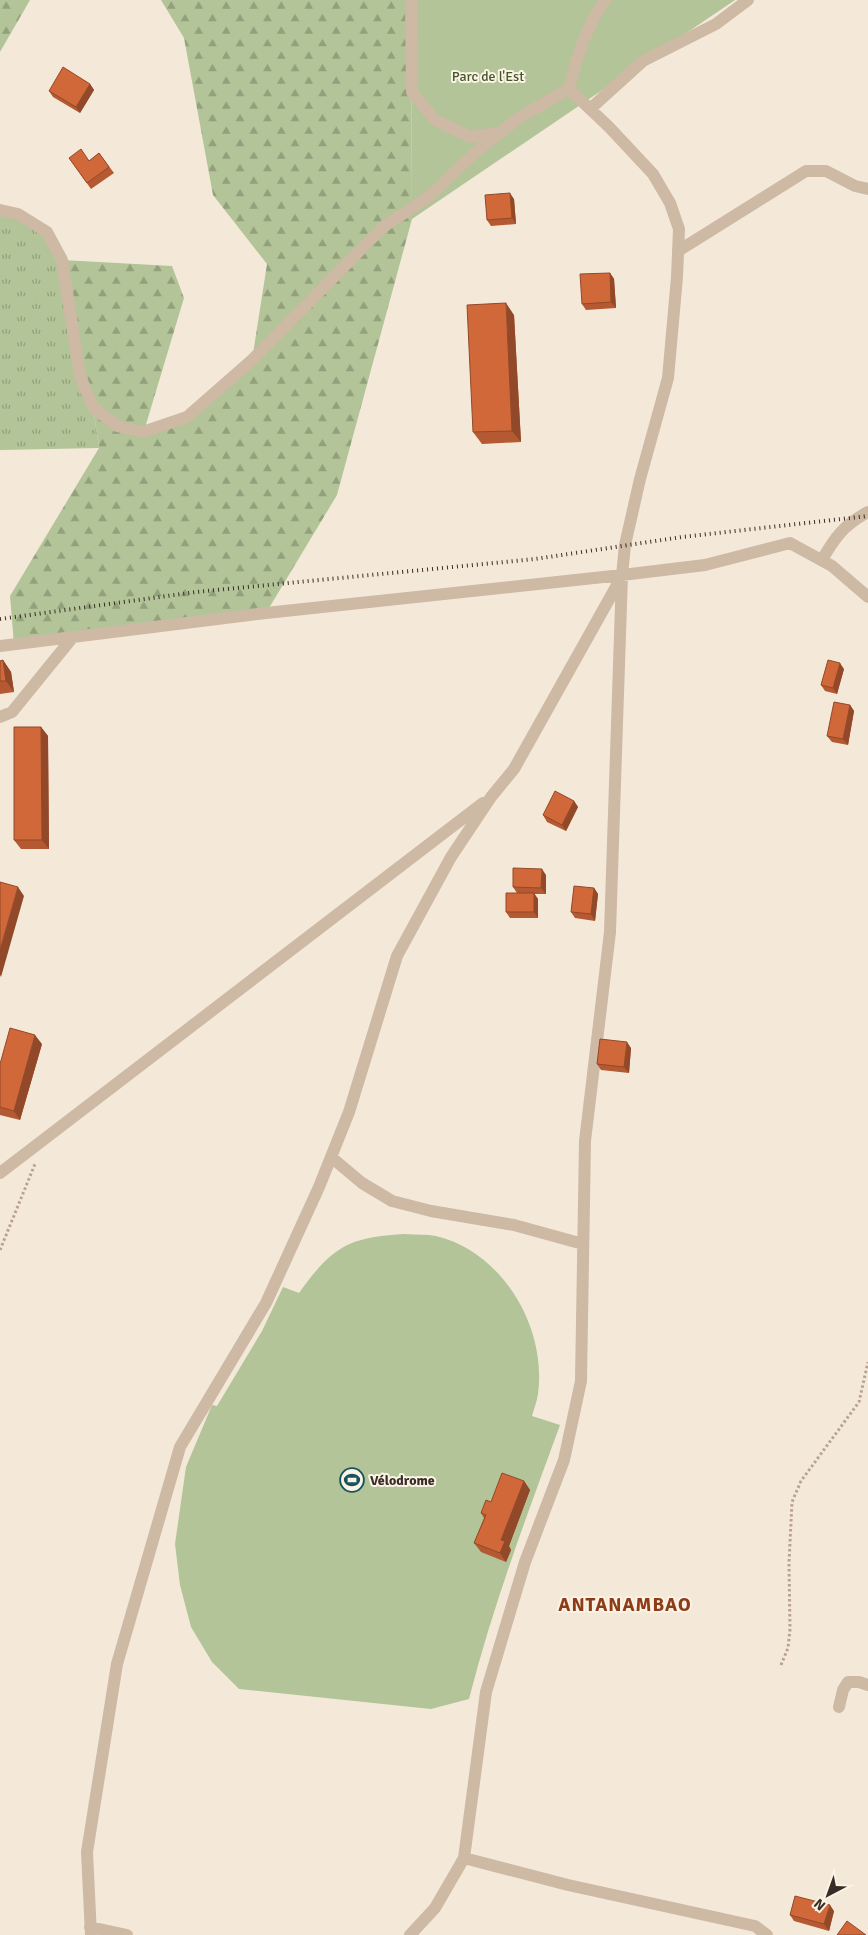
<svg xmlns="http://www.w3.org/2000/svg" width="868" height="1935" font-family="Signika,sans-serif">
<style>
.grass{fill:url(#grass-tufts)}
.forest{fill:url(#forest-firs)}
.green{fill:#b2c498}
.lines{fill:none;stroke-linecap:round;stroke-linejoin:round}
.path{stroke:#b9a38e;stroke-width:3;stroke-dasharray:2.5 2.5;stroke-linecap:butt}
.minor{stroke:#cdb9a4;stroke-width:12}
.rail{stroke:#382d26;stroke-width:4;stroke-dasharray:1 4;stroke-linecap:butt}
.wall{fill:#b45932}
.shaded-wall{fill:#924929}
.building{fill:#d1683a;stroke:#924929}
.labels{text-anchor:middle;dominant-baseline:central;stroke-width:4;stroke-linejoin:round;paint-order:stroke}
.park-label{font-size:14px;fill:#435828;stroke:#fbf3e6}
.poi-label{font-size:14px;font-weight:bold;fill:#382d26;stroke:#fbf3e6;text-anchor:start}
.district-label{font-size:19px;font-weight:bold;letter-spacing:1px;fill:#8e3b18;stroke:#fbf3e6}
</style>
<defs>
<pattern id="grass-tufts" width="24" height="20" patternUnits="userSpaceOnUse" patternTransform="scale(1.25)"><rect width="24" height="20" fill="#b2c498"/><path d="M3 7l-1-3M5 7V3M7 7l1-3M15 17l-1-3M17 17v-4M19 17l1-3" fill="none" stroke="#92a07c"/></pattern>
<pattern id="forest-firs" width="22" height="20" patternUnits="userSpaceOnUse" patternTransform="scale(1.25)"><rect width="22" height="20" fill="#b2c498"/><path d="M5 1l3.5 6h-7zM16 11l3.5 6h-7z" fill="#92a07c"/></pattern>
</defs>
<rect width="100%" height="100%" fill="#f4e9d9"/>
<path class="grass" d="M0,210L47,232L62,260L93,407L99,448L0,450Z"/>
<path class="forest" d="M0,0H30L0,52Z
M161,0H411L412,219L337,495L266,613L14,645L10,596L99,448L93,407L80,376L62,260L172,266L184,298L144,431L187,417L252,360L267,264L213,195L184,38Z"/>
<path class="green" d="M411,0H735L412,219Z
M405,1234C415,1235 427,1234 436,1236C503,1252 547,1328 538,1394C537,1401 534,1409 532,1416L560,1425C527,1515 493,1605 469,1699L431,1709L239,1689L212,1662L191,1627L180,1585L175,1544L186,1467L212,1405L217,1406L262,1331L283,1287L299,1293C332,1247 348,1237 405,1234Z"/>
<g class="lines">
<path class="path" d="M0,1250L35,1164
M781,1665L788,1648L790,1629L789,1563L792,1502L801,1481L859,1402L868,1362"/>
<path class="minor" d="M411,0L412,92L435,120L470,137L498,133
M590,109L643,61L716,24L748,0
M0,210L18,214L47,232L62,260L80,376L93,407L117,426L143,432L187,417L252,360L383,227L427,198L479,149L520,117L569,89C577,56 586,28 605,0
M678,251L806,171H826L855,186L868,189
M822,560C835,537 844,525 868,512
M0,646L266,613L622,575L705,565L790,543L832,566L868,597
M0,717L12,712L73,637
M331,1157L362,1183L392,1201L431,1211L514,1225L583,1244
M0,1173L483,803
M839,1707L843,1690L848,1682H859L868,1685
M464,1858L568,1885L755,1926L767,1935
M90,1927L127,1935
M91,1935L87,1852L117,1664L180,1447L266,1303L319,1187L349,1112L397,956L451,857L491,797L514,769L621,578
M410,1935L435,1908L464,1858L486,1692L525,1562L564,1460L581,1381L585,1141L610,932L622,575L625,545L640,479L668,378L677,277L679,229L670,203L653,174L609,127L569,89"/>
<path class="rail" d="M0,619L196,592L535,559L682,537L868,516"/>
</g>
<path class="wall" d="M90,84L94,90L80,113L53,97L49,91Z
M99,153L114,173L91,189L69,158L89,161Z
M514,199L516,224L491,226L487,220Z
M610,273L614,279L616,308L586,310L582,304Z
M514,315L521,442L482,444L473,432Z
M3,660L11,672L14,692L0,694V661Z
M844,669L837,694L825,691L821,685Z
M850,705L854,711L848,745L832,742L827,736Z
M41,727L48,736L49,849H21L14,840Z
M574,801L578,807L566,831L547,822L543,815Z
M546,875V894H534L538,899V918H510L506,912L517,893L513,887Z
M594,888L598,894L595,921L575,918L571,912Z
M42,1044L20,1120L0,1115V1064Z
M631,1048L629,1073L601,1070L597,1064Z
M524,1481L530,1490L509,1546L511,1550L506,1562L481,1552L474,1543L484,1518L481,1513L491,1502Z
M834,1911L829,1931L794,1921L790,1915Z"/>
<path class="shaded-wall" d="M90,84L94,90L80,113L76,107Z
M510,193L514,199L516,224L512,218Z
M610,273L614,279L616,308L611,302Z
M506,303L514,315L521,442L512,431Z
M3,660L11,672L14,692L6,681Z
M840,663L844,669L837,694L833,688Z
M850,705L854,711L848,745L843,739Z
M41,727L48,736L49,849L42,840Z
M574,801L578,807L566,831L562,825Z
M542,869L546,875V894L541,888Z
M18,887L24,896L1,977L0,975V950Z
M594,888L598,894L595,921L591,914Z
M534,893L538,899V918L534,912Z
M35,1035L42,1044L20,1120L14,1111Z
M627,1042L631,1048L629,1073L624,1067Z
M524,1481L530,1490L509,1546L511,1550L506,1562L500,1553L501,1540Z
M830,1905L834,1911L829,1931L824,1924Z"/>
<path class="building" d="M63,67L90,84L76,107L49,91Z
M81,149L89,161L99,153L109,167L87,183L69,158Z
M510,193L512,218L487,220L485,195Z
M610,273L611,302L582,304L580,274Z
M506,303L512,431L473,432L467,305Z
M3,660L6,681H0V661Z
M828,660L840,663L833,688L821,685Z
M834,702L850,705L843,739L827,736Z
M14,727H41L42,840H14Z
M555,791L574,801L562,825L543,815Z
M513,868L542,869L541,888L513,887Z
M0,882L18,887L0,950Z
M574,886L594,888L591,914L571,912Z
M506,893H534V912H506Z
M10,1028L35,1035L14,1111L0,1107V1064Z
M600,1039L627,1042L624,1067L597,1064Z
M502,1473L524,1481L501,1540L505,1541L500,1553L474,1543L486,1515L481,1513L486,1500L491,1502Z
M795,1896L830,1905L824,1924L790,1915Z
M847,1921L866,1935H837Z"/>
<defs>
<g id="stadium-ring" transform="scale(1.25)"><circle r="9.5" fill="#fbf3e6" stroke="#18545d" stroke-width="1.5"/><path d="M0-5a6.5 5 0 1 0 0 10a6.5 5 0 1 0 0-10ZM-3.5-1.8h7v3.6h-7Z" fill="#18545d"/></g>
</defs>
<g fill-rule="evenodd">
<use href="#stadium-ring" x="352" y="1480"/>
</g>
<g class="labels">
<g class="park-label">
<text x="488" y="76">Parc de l'Est</text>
</g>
<g class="poi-label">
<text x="370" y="1480">Vélodrome</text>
</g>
<g class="district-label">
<text x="625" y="1605">ANTANAMBAO</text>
</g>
</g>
<g transform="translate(828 1895) rotate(221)" stroke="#fbf3e6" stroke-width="4" paint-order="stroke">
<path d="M0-4L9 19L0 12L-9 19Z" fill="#382d26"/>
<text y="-8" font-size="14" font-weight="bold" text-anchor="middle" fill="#382d26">N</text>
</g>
</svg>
